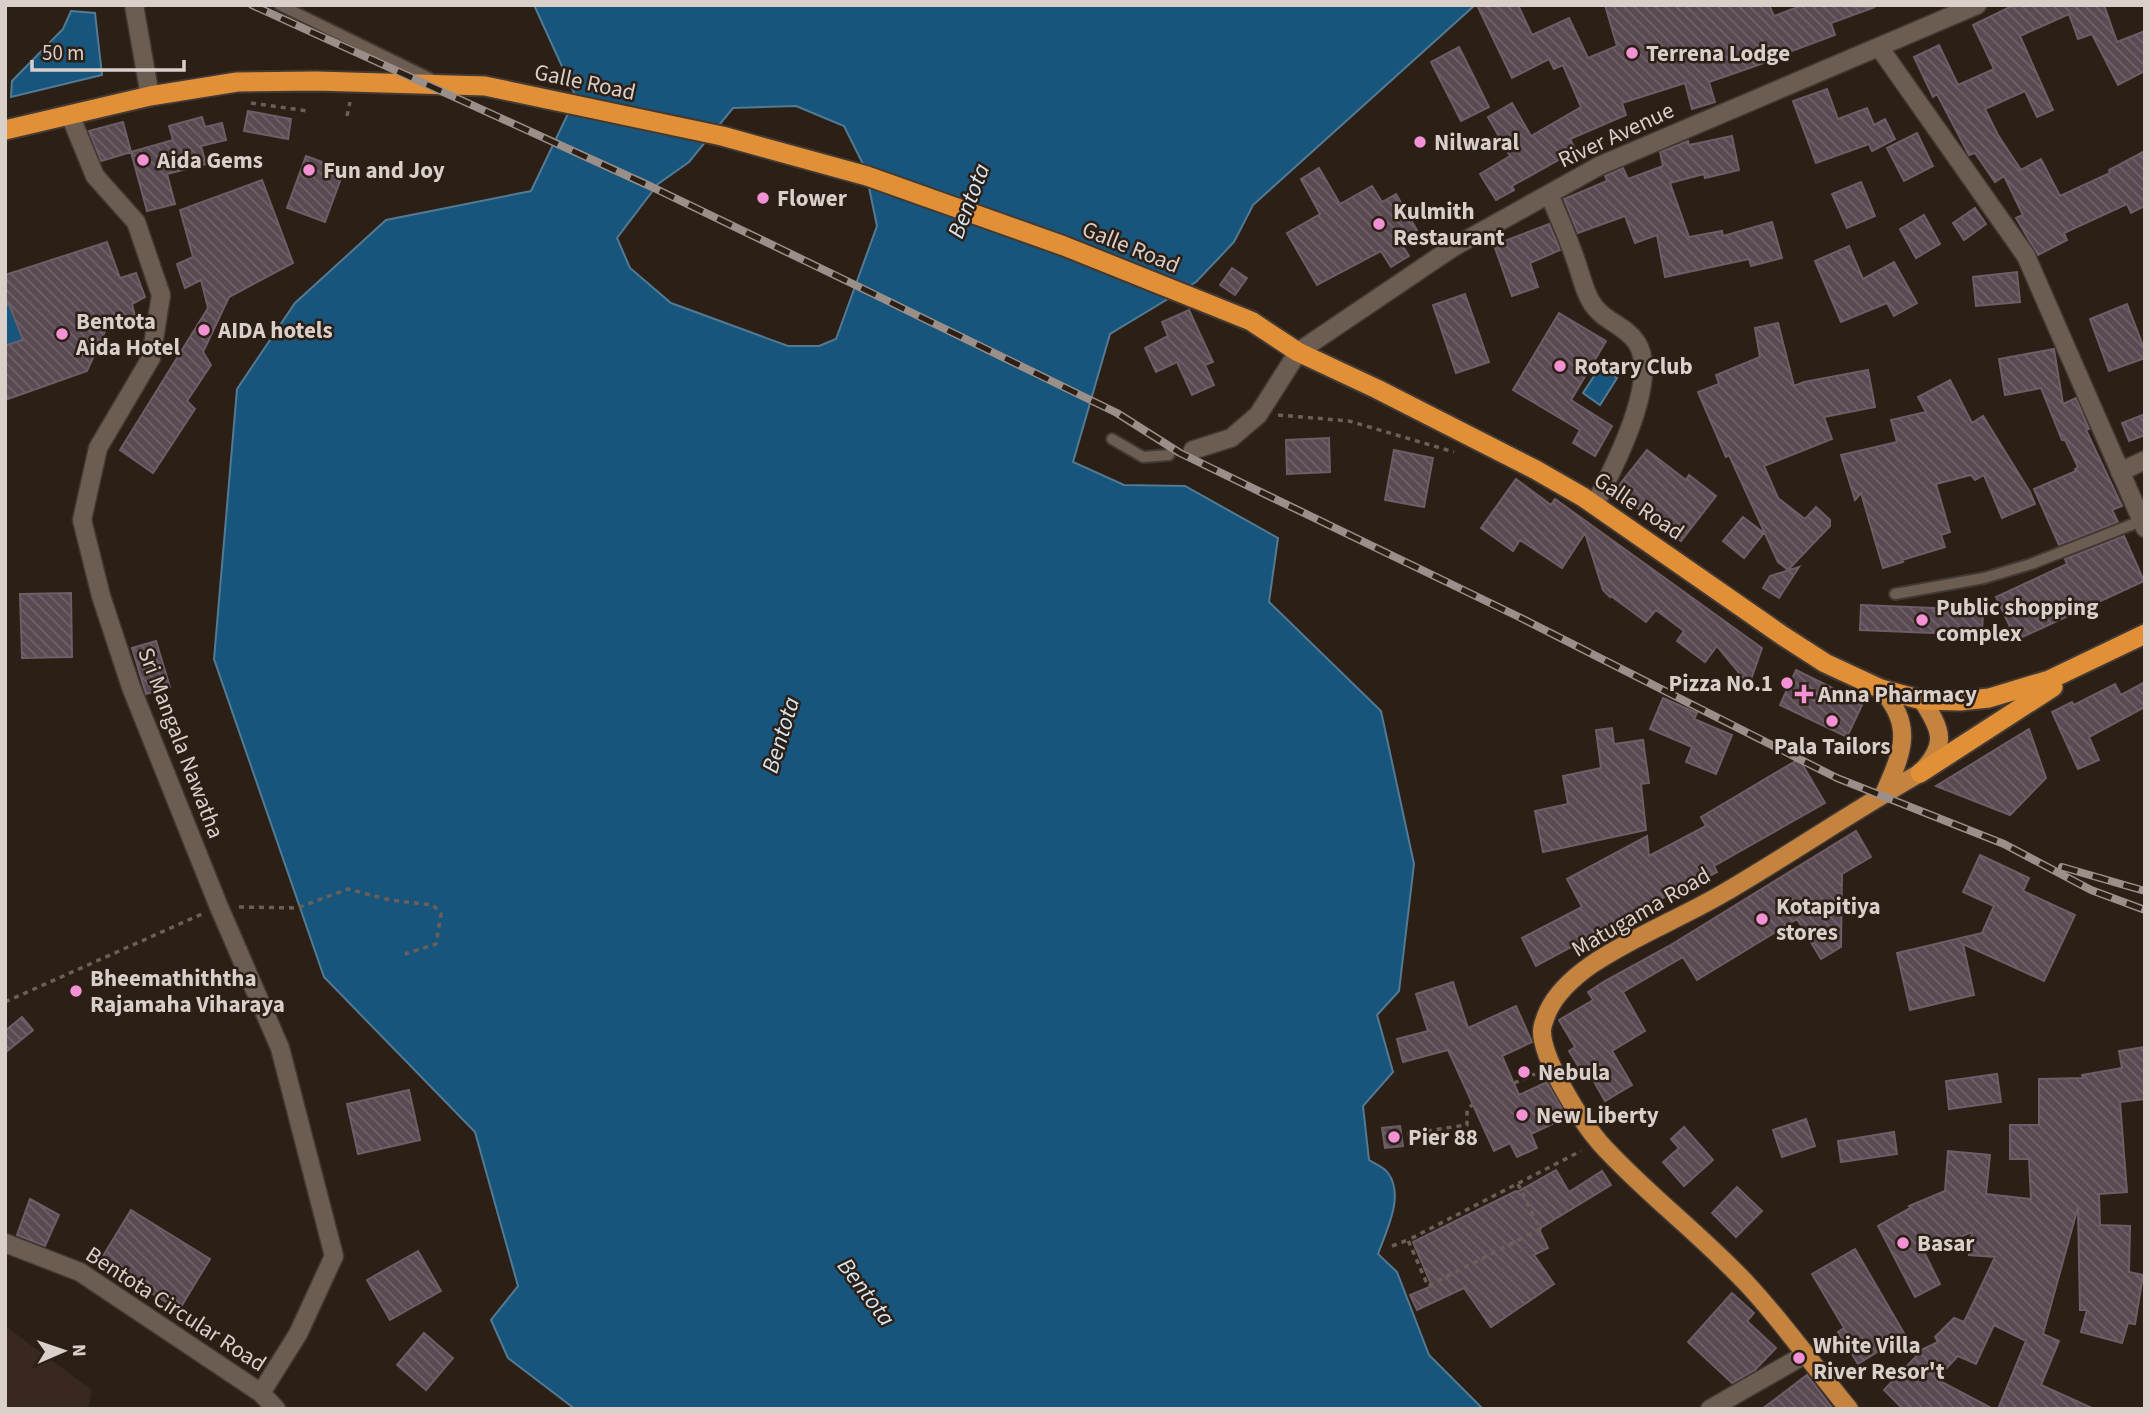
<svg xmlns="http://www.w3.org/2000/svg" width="2150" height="1414" font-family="'Source Sans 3',sans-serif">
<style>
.education{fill:#39281f}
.water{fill:#18557c;stroke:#527a93;stroke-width:2;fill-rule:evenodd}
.building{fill:url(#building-back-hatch);stroke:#6d5d66;stroke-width:2}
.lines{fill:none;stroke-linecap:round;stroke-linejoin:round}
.service-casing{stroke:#433933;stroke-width:14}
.minor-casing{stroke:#433933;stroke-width:21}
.primary-casing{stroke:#433933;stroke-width:21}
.trunk-casing{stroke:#433933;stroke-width:23}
.path{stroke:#6b5f58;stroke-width:3.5;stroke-dasharray:5 5;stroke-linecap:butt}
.service{stroke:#6c5d52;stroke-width:10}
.minor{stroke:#6c5d52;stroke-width:18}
.primary{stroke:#c4833e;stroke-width:18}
.trunk{stroke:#e19037;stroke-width:19}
.rail-casing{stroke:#9b9089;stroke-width:8}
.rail{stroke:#2c1f16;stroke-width:5;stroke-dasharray:16;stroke-linecap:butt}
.poi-dot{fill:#f391d5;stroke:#2c1f16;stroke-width:2.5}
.labels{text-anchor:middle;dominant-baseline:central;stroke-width:5;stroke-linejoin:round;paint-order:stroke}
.poi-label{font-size:23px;font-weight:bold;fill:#d9d0ca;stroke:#2c1f16;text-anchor:start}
.street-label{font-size:23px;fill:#d9d0ca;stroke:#2c1f16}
.water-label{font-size:24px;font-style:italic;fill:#d7e6f2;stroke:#2c1f16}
</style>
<defs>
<pattern id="building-back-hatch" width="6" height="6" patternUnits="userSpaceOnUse" patternTransform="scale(1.75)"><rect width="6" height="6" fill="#594952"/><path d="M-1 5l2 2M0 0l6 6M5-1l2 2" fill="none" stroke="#70626a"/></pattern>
</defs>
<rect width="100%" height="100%" fill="#2c1f16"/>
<path class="education" d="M5,1326L92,1390L88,1409H5Z"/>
<path class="water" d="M534,5H1475L1253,205L1234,242L1196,282L1110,334L1073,462L1124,485L1185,486L1278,538L1269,602L1381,711L1414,864L1399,991L1377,1015L1393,1072L1363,1106L1369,1160C1375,1164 1384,1167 1388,1173C1405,1196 1386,1231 1378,1254L1397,1272L1429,1355L1483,1409H575L508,1358L491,1320L518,1286L475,1132L324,977L214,659L237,389L295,303L386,220L531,191L576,97ZM796,106L844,126L865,168L877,226L836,339L819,346H788L671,303L630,268L617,238L658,184L689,162L733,108Z
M71,11L95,13L102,75L11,97L12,81L63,29Z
M25,297L23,340L5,346V305Z
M1600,367L1617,378L1600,405L1583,393Z"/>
<path class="building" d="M1477,5H1518L1532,35L1569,18L1588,58L1617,46L1605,5H1769L1774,16L1803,5L1875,7L1831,23L1835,35L1789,52L1790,54L1709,82L1715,102L1692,109L1685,83L1622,103L1626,115L1570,139L1576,150L1512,186L1514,190L1496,200L1480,174L1510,156L1488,117L1512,103L1531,136L1581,107L1563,65L1554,69L1549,59L1512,78Z
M2014,5H2104L2117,42L2145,31V71L2118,85L2092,34L2078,39L2069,14L2020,36L2053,110L2037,117L2025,91L1985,109L1998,135L2021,170L2041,159L2060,196L2110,173L2109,170L2145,151V206L2131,213L2127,204L2064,233L2067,240L2038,255L2016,218L2023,215L2004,176L1995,182L1975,153L1969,155L1937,94L1933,97L1914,57L1939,45L1958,85L1994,69L1973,25Z
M1459,47L1489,107L1461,121L1431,62Z
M1827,89L1838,119L1867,108L1874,125L1885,119L1895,139L1872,151L1869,144L1816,163L1793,101Z
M248,111L291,119L288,139L244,131Z
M202,117L205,127L222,123L226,140L201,146L206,164L167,174L175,204L147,211L131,152L173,140L169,126Z
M123,122L131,152L101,161L89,131Z
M1917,133L1933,166L1904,181L1887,148Z
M1732,136L1739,170L1705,178L1704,174L1670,183L1689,237L1722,231L1723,236L1772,222L1782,258L1751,266L1749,259L1665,277L1657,235L1635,243L1625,216L1578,233L1564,199L1607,181L1605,176L1623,168L1628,179L1663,166L1660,152L1688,141L1689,145Z
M306,156L344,170L325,222L287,208Z
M1319,168L1340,204L1372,186L1382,202L1396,194L1417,230L1399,240L1409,256L1391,267L1381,251L1317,285L1287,233L1320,214L1301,179Z
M262,180L293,263L229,297L203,352L211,365L187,401L195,409L153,473L120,450L208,308L201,280L185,288L177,264L193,257L180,210Z
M1861,182L1875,216L1847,228L1832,194Z
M1975,208L1986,224L1964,240L1953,223Z
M1924,215L1940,244L1916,258L1900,229Z
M1549,224L1560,250L1530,263L1538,287L1512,296L1494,245Z
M107,242L120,278L136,273L145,297L132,304L135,316L106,329L87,371L5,400V346L23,340L9,304L5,305V275Z
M1849,246L1863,279L1894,262L1917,303L1894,316L1887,303L1841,322L1815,261Z
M1232,268L1247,278L1235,295L1220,285Z
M2017,272L2020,302L1976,306L1973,277Z
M1465,294L1489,362L1456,373L1433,305Z
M2127,304L2145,351V358L2109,371L2090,319Z
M1189,310L1213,362L1205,365L1214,385L1192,395L1177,362L1156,372L1145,348L1168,336L1162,322Z
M1559,313L1606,341L1571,400L1612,426L1595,456L1573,443L1580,430L1513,390Z
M1778,323L1794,386L1804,382L1868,370L1875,407L1824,417L1832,439L1764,466L1778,498L1805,519L1816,507L1830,520V526L1788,570L1778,562L1729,455L1726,457L1698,392L1719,384L1716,375L1760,357L1755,328Z
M2054,349L2063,404L2076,398L2089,429L2086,430L2122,506L2112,510L2118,522L2059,545L2034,489L2076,471L2075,469L2078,467L2065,440H2062L2041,388L2005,395L1999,359Z
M1950,380L1972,423L1983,416L2030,492L2035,504L2002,518L1984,475L1975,480L1971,475L1936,484L1950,532L1941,535L1945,547L1902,560L1903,562L1883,568L1861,493L1855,500L1841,455L1897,442L1891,420L1926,412L1918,397Z
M2145,414V435L2129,441L2122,423Z
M1329,438L1330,472L1287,474L1286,440Z
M1394,450L1433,458L1424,507L1385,500Z
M1647,450L1686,480L1689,475L1716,496L1681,541L1628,501L1627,502L1613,493Z
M1516,479L1551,505L1555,499L1762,648L1749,685L1717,646L1705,662L1677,641L1684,631L1656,610L1646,622L1611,596L1610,597L1603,590L1585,533L1562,568L1520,540L1513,551L1481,528Z
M1743,517L1764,533L1744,558L1723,541Z
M2124,536L2144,581L2016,640L1996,597L2067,564L2065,559Z
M1799,567L1779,598L1763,588L1770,576Z
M71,593L72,657L22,658L20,594Z
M1861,605L1983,610L1982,635L1860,630Z
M156,641L170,687L146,694L132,648Z
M1796,670L1863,703L1847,737L1780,705Z
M2145,682V707L2089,737L2099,760L2078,769L2052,712L2072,702L2074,705L2115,684L2121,695Z
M1663,698L1697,713L1694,719L1732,735L1716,774L1686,762L1692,747L1650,729Z
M1612,728L1614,744L1643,740L1649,783L1641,784L1646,830L1543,852L1535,811L1568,804L1563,776L1601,768L1596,730Z
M2029,729L2046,778L2010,815L1936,786Z
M1799,759L1825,803L1714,866L1717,872L1669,898L1668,895L1536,966L1522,938L1582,907L1567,879L1647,836L1649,856L1706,826L1701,817Z
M1856,831L1871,857L1842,874L1841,947L1821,959L1797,919L1697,980L1683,957L1623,992L1645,1031L1612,1051L1632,1085L1605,1101L1587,1069H1580L1569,1051L1575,1047L1559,1020L1593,1000L1588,992L1603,982L1669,946Z
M1980,855L2029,878L2023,891L2075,915L2044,981L1963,944L1974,995L1910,1010L1897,953L1982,933L1994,906L1963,892Z
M1453,982L1468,1028L1516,1006L1532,1042L1502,1056L1519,1095L1547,1082L1567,1117L1531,1134L1537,1148L1517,1157L1510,1143L1494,1151L1448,1050L1403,1062L1397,1039L1428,1031L1416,994Z
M22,1017L33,1030L5,1053V1031Z
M2145,1047V1099L2120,1102L2127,1192L2099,1194L2100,1225L2130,1226L2129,1272L2143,1275L2135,1324L2128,1323L2122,1343L2081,1332L2087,1310H2080L2078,1207L2043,1334L2059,1341L2041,1385L2094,1409H1998L2026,1341L1994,1325L1976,1364L1958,1356L1936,1379L1993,1409H1903L1884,1390L1923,1349L1938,1342L1935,1337L1954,1318L1964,1322L1995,1257L1969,1255L1972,1232L1924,1252L1940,1284L1915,1297L1878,1226L1910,1208L1909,1206L1945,1191L1948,1151L1990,1155L1986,1194L2031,1199L2029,1159H2010V1125H2039V1079L2083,1078L2082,1075L2122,1068L2119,1051Z
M1997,1074L2001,1102L1949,1109L1946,1081Z
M409,1090L420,1140L358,1154L347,1104Z
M1806,1119L1815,1146L1782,1157L1773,1130Z
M1400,1126L1403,1146L1385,1148L1382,1128Z
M1684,1127L1713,1160L1684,1186L1663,1162L1679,1148L1671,1139Z
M1894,1132L1897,1154L1841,1162L1838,1141Z
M1556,1170L1569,1192L1602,1171L1611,1185L1539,1229L1548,1248L1534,1255L1554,1284L1491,1327L1464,1288L1417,1310L1410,1295L1432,1286L1413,1242L1516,1191L1517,1192Z
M1737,1187L1762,1211L1736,1237L1712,1213Z
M30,1199L59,1215L45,1246L17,1235Z
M131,1210L210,1259L179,1310L100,1261Z
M1855,1249L1905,1335L1858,1364L1838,1332L1844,1328L1812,1274Z
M418,1251L441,1291L390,1320L367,1280Z
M1732,1293L1754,1313L1747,1321L1776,1348L1755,1370L1732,1383L1688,1342Z
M424,1333L453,1358L426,1390L397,1365Z
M1807,1375L1833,1409H1762Z"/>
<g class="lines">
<g class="service-casing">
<path id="service" d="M280,5L433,80
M1112,439L1143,457L1169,455
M1895,594L1984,578L2031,564L2141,521"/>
</g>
<g class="minor-casing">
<path id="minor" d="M134,5L150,96
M1879,47L2026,256L2145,528
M70,115L95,176L136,222L161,295L151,358L98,448L82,520L101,596L131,687L219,907L280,1048L334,1256L298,1334L261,1393
M1549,194C1559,217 1569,240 1577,264C1581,276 1584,289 1590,300C1602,322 1625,324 1637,343C1660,380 1613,469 1595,504
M1193,450L1231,438L1258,415L1298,352L1452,248L1599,166L1977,5
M2120,472L2145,460
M5,1243L80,1272L261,1393L276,1409
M1710,1409L1806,1354"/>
</g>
<g class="primary-casing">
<path id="primary" d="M1881,689C1915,726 1902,753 1884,794
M1849,1409C1815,1368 1785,1325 1749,1286C1702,1235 1646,1194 1600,1143C1581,1121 1542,1060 1542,1031C1542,1025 1546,1016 1548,1011C1557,992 1574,977 1591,965C1632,937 1679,919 1722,894C1789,855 1853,811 1920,773C1948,745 1942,730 1922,700"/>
</g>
<g class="trunk-casing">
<path id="trunk" d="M5,130L150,96L237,82L316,81L485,86L722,136L867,176L1064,246L1251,321L1298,352L1377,389L1536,470L1583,497L1783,636L1825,663L1881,689L1922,700L1960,701L1989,698L2049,680L2145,634
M1920,773L2053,687"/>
</g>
<path class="path" d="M251,103L308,111
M347,116L350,102
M1278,415L1349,421L1454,452
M239,907L297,908L348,889L390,900L433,905L441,914L436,944L405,954
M5,1002L202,914
M1514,1083L1535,1074
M1407,1134L1467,1125V1110L1473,1104
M1518,1184L1540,1229L1428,1286L1408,1240L1581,1151
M1392,1246L1408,1240"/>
<use href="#service" class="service"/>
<use href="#minor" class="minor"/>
<use href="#primary" class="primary"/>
<use href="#trunk" class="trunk"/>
<g class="rail-casing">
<path id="rail" d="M252,5L652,187L849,282L1117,413L1180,453L1517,616L1837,778L2004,844L2091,890L2145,910
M2062,867L2145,891"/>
</g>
<use href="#rail" class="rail"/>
</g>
<g class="poi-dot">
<circle cx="1632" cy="53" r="7"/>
<circle cx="1420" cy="142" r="7"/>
<circle cx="143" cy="160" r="7"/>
<circle cx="309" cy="170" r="7"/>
<circle cx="763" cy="198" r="7"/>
<circle cx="1379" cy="224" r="7"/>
<circle cx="204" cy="330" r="7"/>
<circle cx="62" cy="334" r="7"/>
<circle cx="1560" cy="366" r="7"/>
<circle cx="1922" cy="620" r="7"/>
<circle cx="1787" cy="683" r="7"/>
<path d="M1800.5 683.5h7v7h7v7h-7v7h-7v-7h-7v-7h7z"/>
<circle cx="1832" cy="721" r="7"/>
<circle cx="1762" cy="919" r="7"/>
<circle cx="76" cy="991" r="7"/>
<circle cx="1524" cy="1072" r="7"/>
<circle cx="1522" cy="1115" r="7"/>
<circle cx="1394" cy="1137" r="7"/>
<circle cx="1903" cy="1243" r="7"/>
<circle cx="1799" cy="1358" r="7"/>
</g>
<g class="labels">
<g class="poi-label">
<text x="1646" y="53">Terrena Lodge</text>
<text x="1434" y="142">Nilwaral</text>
<text x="157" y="160">Aida Gems</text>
<text x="323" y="170">Fun and Joy</text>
<text x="777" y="198">Flower</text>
<text x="1393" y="211">Kulmith<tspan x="1393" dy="26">Restaurant</tspan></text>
<text x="76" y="321">Bentota<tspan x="76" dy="26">Aida Hotel</tspan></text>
<text x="218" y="330">AIDA hotels</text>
<text x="1574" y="366">Rotary Club</text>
<text x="1936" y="607">Public shopping<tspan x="1936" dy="26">complex</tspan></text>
<text x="1773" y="683" text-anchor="end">Pizza No.1</text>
<text x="1818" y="694">Anna Pharmacy</text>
<text x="1832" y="746" text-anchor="middle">Pala Tailors</text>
<text x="1776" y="906">Kotapitiya<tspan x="1776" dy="26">stores</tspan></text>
<text x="90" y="978">Bheemathiththa<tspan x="90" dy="26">Rajamaha Viharaya</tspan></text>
<text x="1538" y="1072">Nebula</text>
<text x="1536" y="1115">New Liberty</text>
<text x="1408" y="1137">Pier 88</text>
<text x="1917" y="1243">Basar</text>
<text x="1813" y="1345">White Villa<tspan x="1813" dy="26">River Resor't</tspan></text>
</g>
<g class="street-label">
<text transform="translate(585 82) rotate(12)">Galle Road</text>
<text transform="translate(1616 135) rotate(-25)">River Avenue</text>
<text transform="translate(1131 247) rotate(22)">Galle Road</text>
<text transform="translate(1639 506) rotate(34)">Galle Road</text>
<text transform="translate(181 743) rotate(69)">Sri Mangala Nawatha</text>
<text transform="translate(1641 912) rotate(-30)">Matugama Road</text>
<text transform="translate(176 1309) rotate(33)">Bentota Circular Road</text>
</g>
<g class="water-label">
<text transform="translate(969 201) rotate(-69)">Bentota</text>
<text transform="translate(781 735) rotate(-73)">Bentota</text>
<text transform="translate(866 1292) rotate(53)">Bentota</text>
</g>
</g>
<rect width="2150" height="1414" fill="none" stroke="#d9d0ca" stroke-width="14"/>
<g transform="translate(63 1351) rotate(88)" stroke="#2c1f16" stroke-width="5" paint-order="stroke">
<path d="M0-5L12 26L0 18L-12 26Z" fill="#d9d0ca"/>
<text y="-10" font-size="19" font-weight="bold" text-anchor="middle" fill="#d9d0ca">N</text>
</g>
<path d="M32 60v10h152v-10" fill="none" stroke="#d9d0ca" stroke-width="3.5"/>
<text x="42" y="60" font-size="21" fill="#d9d0ca" stroke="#2c1f16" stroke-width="5" paint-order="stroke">50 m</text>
</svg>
